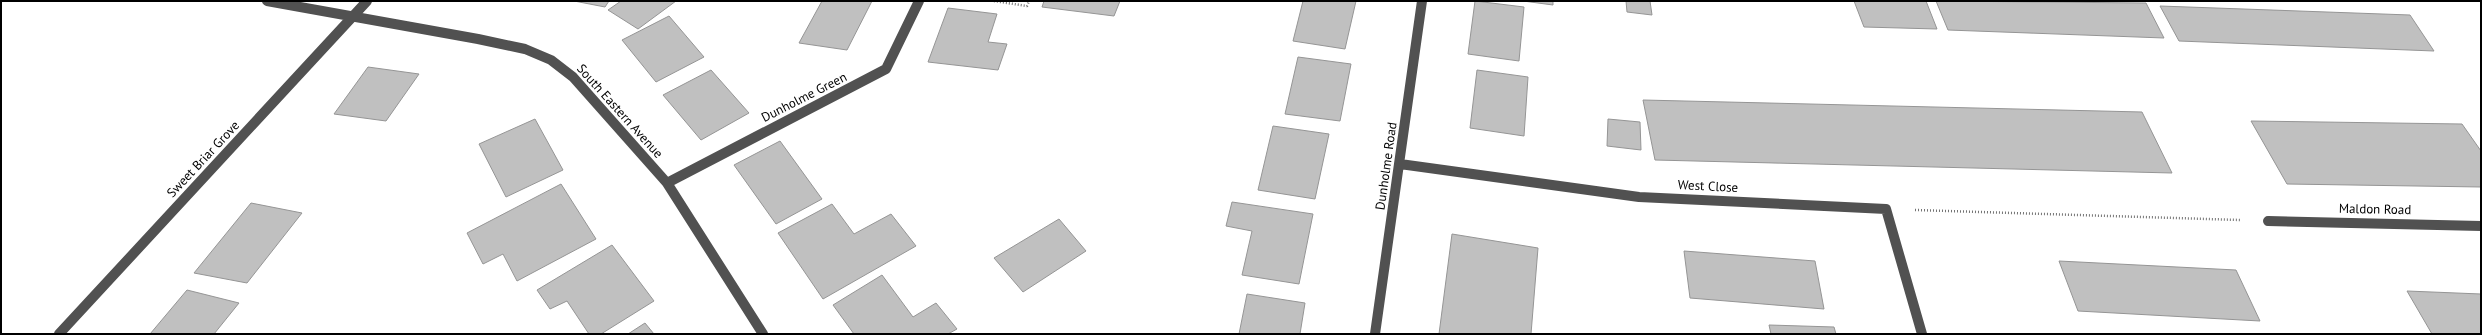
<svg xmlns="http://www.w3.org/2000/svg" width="2482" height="335" font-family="'PT Sans',sans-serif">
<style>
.building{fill:#c0c0c0;stroke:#959595}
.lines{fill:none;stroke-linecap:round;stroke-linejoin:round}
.path{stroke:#737373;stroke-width:2.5;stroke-dasharray:1 2;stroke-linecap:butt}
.minor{stroke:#515151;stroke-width:10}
.labels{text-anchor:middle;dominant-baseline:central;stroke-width:3;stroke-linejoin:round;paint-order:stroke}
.street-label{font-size:13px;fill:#000;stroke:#fff}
</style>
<rect width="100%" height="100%" fill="#fff"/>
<path class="building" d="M574,1H609L605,7Z
M621,1H676L638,29L608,10Z
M822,1H872L847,50L799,43Z
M1044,1H1120L1114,16L1042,7Z
M1303,1H1356L1345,49L1293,41Z
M1475,1L1524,7L1519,61L1468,54Z
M1523,1H1553V5Z
M1626,1H1650L1652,15L1627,12Z
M1854,1H1926L1937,29L1864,27Z
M1936,1L2146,3L2164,38L1948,30Z
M2160,6L2410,15L2434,51L2179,41Z
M948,8L997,14L988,42L1007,44L998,70L928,62Z
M669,16L704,57L656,82L622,40Z
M1298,57L1351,64L1340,121L1285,114Z
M368,67L419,74L386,121L334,114Z
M711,70L749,113L701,140L663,95Z
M1477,70L1528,77L1524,136L1470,128Z
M1643,100L2142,112L2172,173L1655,160Z
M535,119L563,170L506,197L479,144Z
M1608,119L1640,122L1641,150L1607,146Z
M2251,121L2462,124L2481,151V187L2287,184Z
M1273,126L1329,134L1315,199L1258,190Z
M780,141L822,199L776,224L734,165Z
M561,184L596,239L517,281L503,254L483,264L467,233Z
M1232,202L1313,214L1299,284L1242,275L1252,231L1226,226Z
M251,203L302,213L247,283L194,273Z
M832,204L854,234L891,214L916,246L823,299L778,233Z
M1059,219L1086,251L1023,292L994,258Z
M1452,234L1538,248L1531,334H1439Z
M612,245L654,301L601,334H589L567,301L550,309L537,290Z
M1684,251L1815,261L1824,309L1690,298Z
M2059,261L2236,270L2260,321L2078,311Z
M882,275L913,317L936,303L957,329L948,334H854L833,305Z
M187,290L239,303L214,334H150Z
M2407,291L2481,294V334H2432Z
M1247,294L1305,303L1300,334H1239Z
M645,323L654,334H628Z
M1769,325L1834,327L1836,334H1771Z"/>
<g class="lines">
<path class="path" d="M994,1L1027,6L1029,1
M1915,210L2240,220"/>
<path class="minor" d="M267,1L478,39L525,49L551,60L573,77L667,183L763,334
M1400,164L1639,197L1886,209L1922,334
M667,183L886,69L919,1
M2268,221L2481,226
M59,334L367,1
M1375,334L1422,1"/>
</g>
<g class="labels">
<g class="street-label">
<text transform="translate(804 97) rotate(-27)">Dunholme Green</text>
<text transform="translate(620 111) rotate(48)">South Eastern Avenue</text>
<text transform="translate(203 159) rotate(-47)">Sweet Briar Grove</text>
<text transform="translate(1386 166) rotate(-82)">Dunholme Road</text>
<text transform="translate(1708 186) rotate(3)">West Close</text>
<text transform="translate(2375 209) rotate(1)">Maldon Road</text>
</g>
</g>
<rect width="2482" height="335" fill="none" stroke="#000000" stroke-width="4"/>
</svg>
